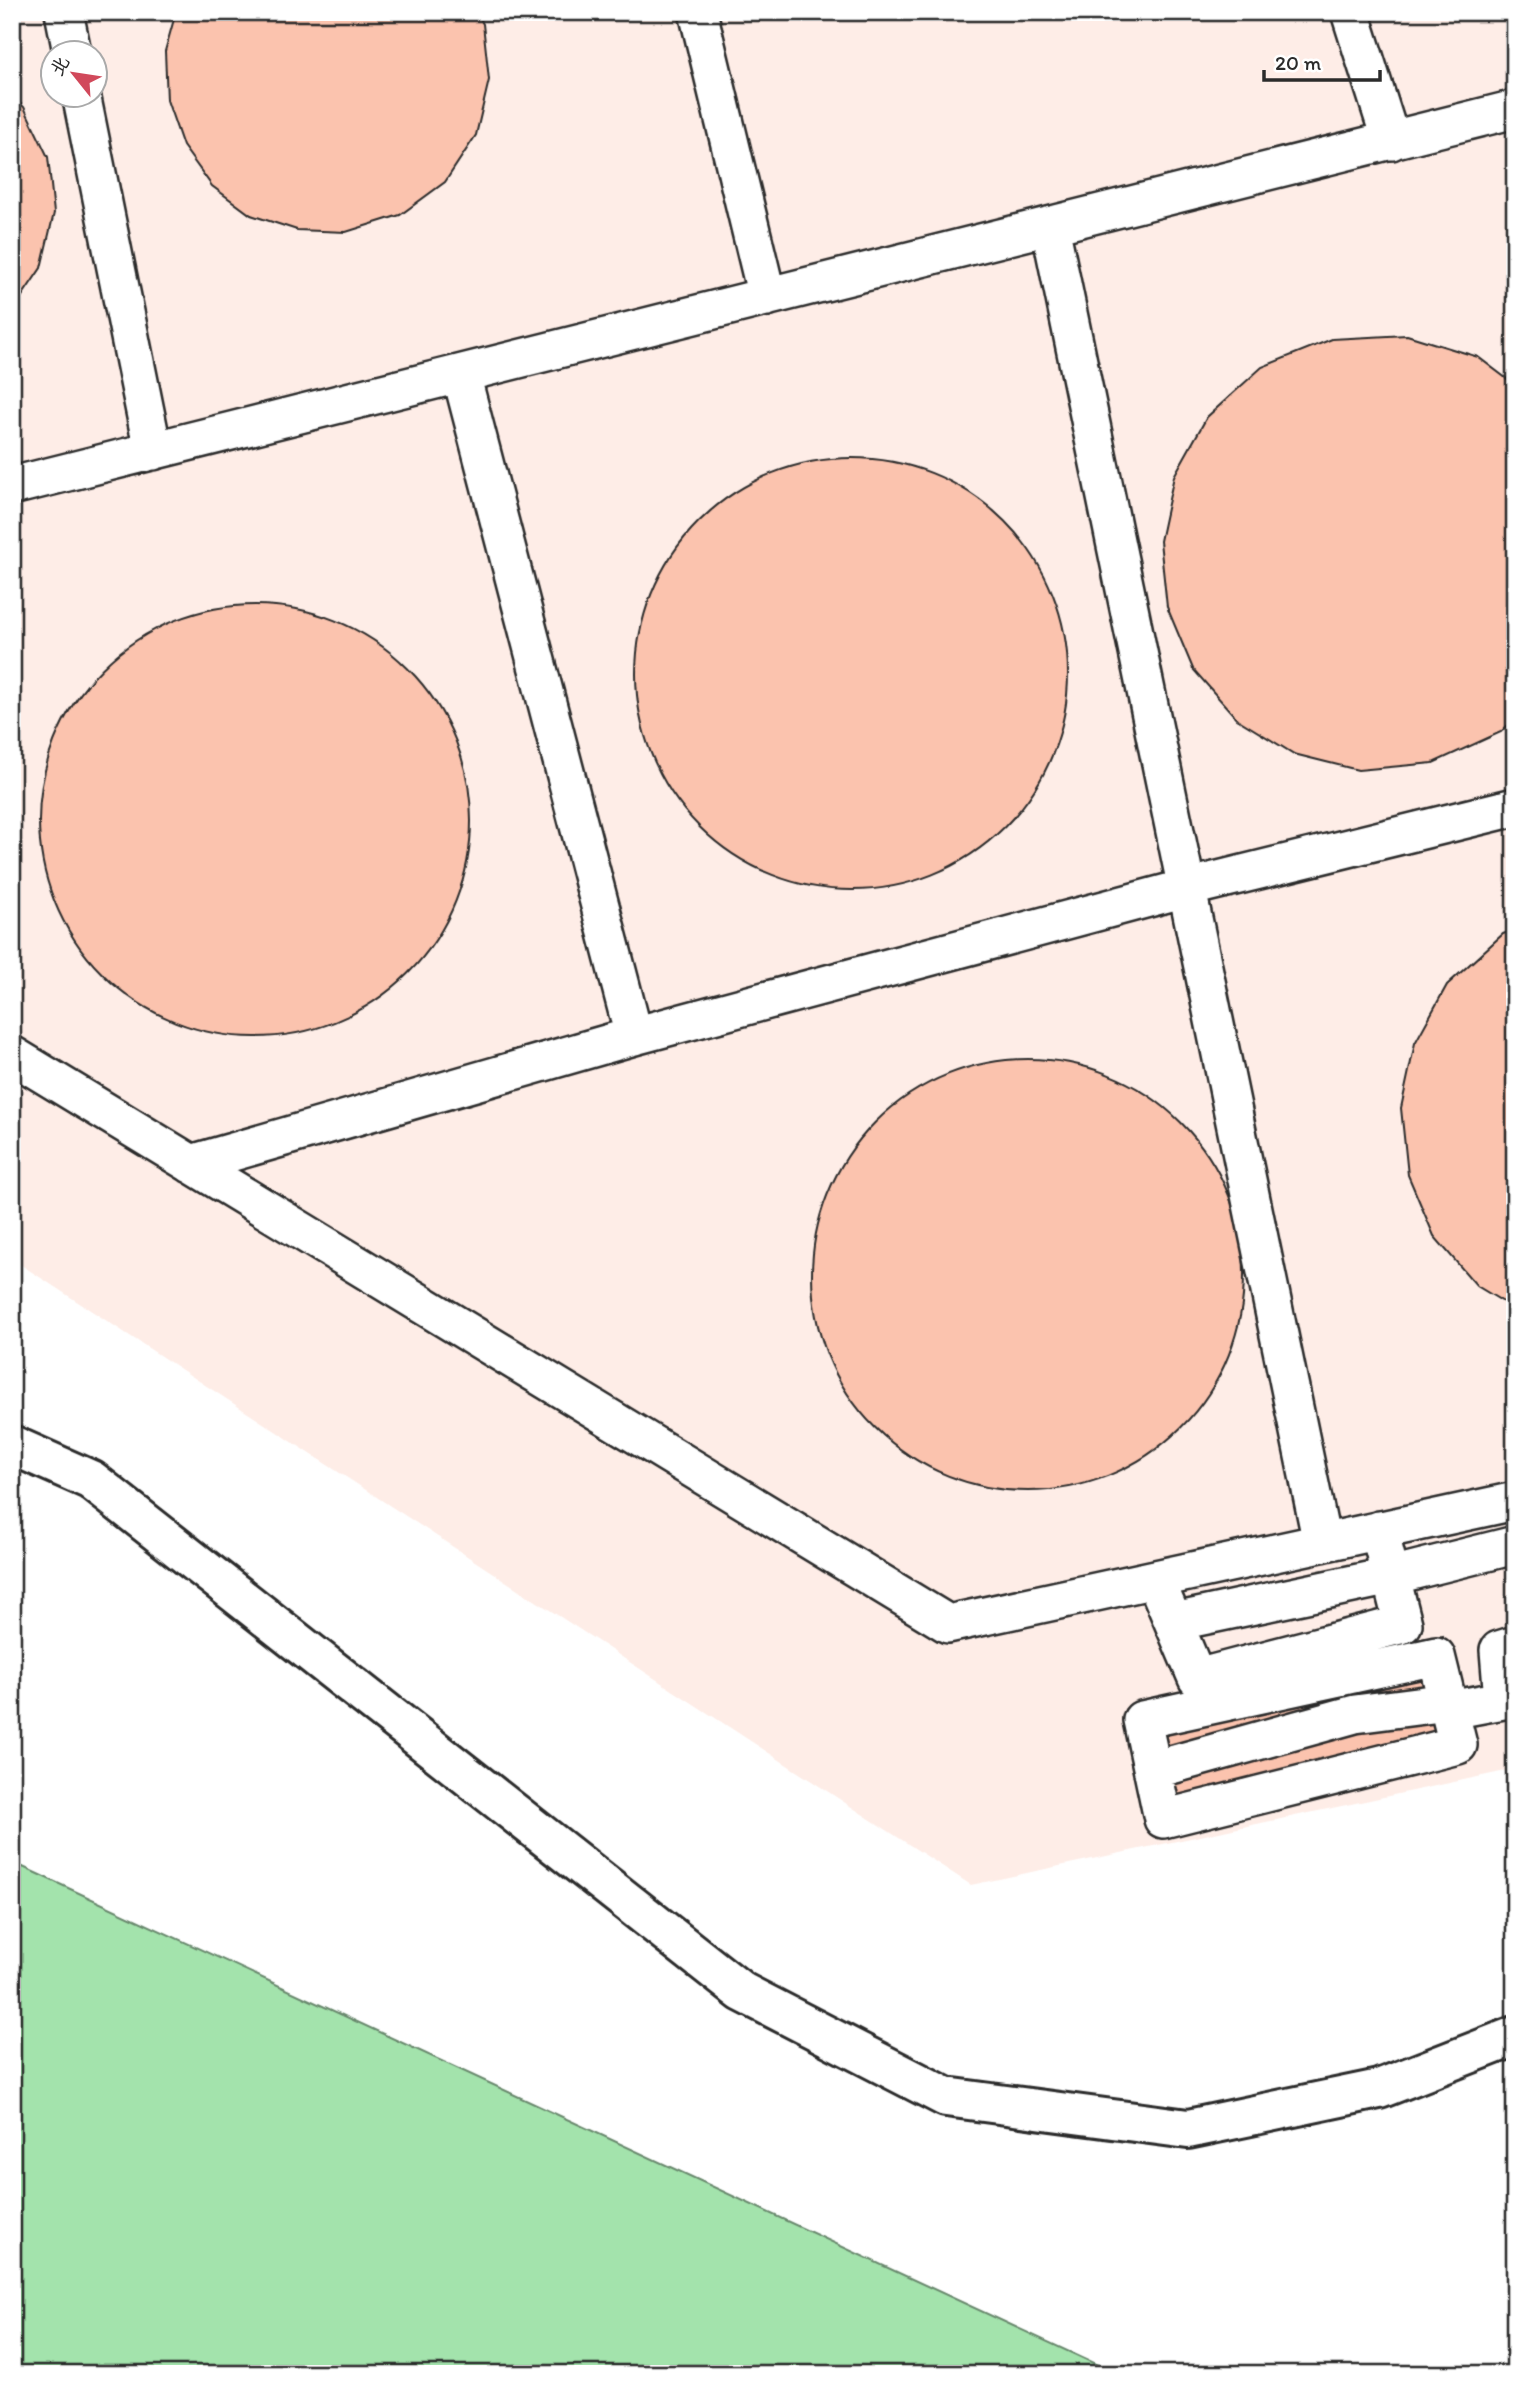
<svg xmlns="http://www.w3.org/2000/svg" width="1527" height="2386" font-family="Itim,'LXGW WenKai TC',sans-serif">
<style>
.built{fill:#feede7;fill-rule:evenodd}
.green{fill:#a3e3ac;stroke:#67876c;stroke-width:2}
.building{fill:#fbc3ae;stroke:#2b2b2b;stroke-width:2}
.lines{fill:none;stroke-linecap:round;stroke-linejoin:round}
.street-casing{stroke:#2b2b2b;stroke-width:42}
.secondary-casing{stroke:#2b2b2b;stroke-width:44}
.street{stroke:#fff;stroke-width:37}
.secondary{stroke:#fff;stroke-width:38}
</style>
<rect width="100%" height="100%" fill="#fff"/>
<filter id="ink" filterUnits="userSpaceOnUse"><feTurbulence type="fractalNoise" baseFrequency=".0143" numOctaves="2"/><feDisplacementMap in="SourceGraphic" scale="14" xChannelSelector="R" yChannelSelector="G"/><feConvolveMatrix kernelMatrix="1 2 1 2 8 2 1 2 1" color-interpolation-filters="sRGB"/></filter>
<g filter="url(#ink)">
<path class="built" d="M12,12H1515V1769L971,1885L12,1259ZM52,52H94V94H52Z"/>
<path class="green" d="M12,1862L1117,2374H12Z"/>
<path class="building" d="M176,12H477L483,24L489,80L476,135L445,182L400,215L346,232L297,230L251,215L212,186L183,146L167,100L165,51Z
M971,12H1040L989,17Z
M12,96L24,107L48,157L54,213L41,268L12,311Z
M1407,335L1478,357L1515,385V718L1501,732L1433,763L1358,770L1294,754L1237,719L1193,669L1167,607L1160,541L1174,476L1207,417L1262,367L1332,339Z
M636 674a216 216 0 1 1 432 0a216 216 0 1 1-432 0Z
M39 821a216 216 0 1 1 432 0a216 216 0 1 1-432 0Z
M1515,930V1309L1477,1286L1434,1236L1408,1175L1401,1108L1415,1043L1447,985L1503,934Z
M812 1275a216 216 0 1 1 432 0a216 216 0 1 1-432 0Z
M1443,1636L1465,1753L1152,1826L1131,1714Z"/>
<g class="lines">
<g class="street-casing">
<path id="street" d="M64,12L72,52
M698,12L767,297
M1350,12L1391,141
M81,94L153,451
M1050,226L1322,1543
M461,374L634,1036
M12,486L1515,109
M12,1055L948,1624L1515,1501
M191,1164L634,1036L1186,888L1515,807
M1155,1579L1197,1678L1403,1624L1379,1530
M1174,1622L1391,1576L1515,1545
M1436,1656L1458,1745L1163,1819L1142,1720Z
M1450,1710L1503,1700L1499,1650L1515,1645
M1153,1770L1355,1714L1448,1702"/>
</g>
<g class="secondary-casing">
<path id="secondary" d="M12,1445L91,1480L742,1992L946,2097L1188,2129L1379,2089L1515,2036"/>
</g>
<use href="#street" class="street"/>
<use href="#secondary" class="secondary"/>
</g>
</g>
<rect width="1527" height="2386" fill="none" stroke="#fff" stroke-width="42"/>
<rect x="21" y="21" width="1485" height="2344" fill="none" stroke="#2b2b2b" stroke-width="2.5" filter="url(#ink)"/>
<g transform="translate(74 74) rotate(300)"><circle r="33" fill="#ffffff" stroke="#aaaaaa" stroke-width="2"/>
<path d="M0-5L12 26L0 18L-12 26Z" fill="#d1495b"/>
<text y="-10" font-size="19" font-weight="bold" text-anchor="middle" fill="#2b2b2b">北</text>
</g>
<path d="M1264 70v10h116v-10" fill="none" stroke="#2b2b2b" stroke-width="3.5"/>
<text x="1275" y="70" font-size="21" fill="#2b2b2b" stroke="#ffffff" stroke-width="5" paint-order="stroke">20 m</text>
</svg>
